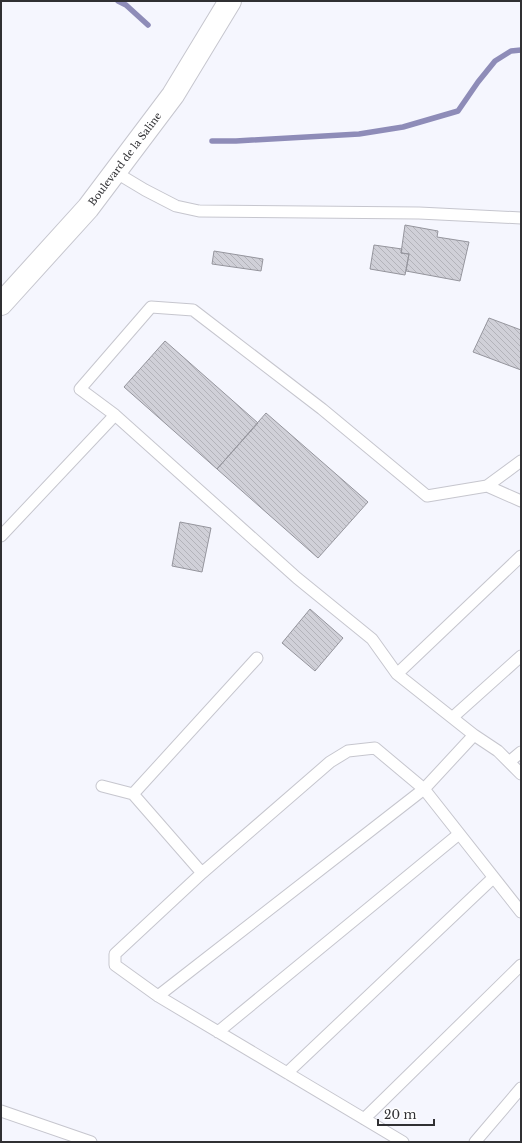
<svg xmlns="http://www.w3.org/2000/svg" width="522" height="1143" font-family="'Libre Baskerville',serif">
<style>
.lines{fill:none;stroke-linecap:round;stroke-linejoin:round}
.stream{stroke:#8e8cb8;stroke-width:5.5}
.building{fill:url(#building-back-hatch);stroke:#95959d}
.lane-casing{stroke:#c6c6ce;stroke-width:13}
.secondary-casing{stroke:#c6c6ce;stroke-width:24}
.lane{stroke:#fff;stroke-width:11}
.secondary{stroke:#fff;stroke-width:22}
.labels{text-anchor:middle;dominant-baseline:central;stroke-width:3.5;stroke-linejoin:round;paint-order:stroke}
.street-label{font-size:10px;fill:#303033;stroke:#fff}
</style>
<defs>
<pattern id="building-back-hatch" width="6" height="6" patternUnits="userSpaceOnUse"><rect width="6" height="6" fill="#d0d0d8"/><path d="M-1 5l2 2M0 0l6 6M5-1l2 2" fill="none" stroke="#b3b3ba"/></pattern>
</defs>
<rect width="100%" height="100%" fill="#f5f6fe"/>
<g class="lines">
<path class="stream" d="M118,1L126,5L148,25
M212,141H236L359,134L403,127L458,111L478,82L495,61L511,51L521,50"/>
</g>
<path class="building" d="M405,225L438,231L437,237L469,242L460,281L406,271L409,254L401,253Z
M374,245L402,249L401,253L409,254L405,275L370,269Z
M214,251L263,259L261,271L212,264Z
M489,318L521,330V370L473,352Z
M165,341L258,423L217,469L124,387Z
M266,413L368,502L318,558L217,469Z
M180,522L211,528L202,572L172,566Z
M310,609L343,638L315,671L282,643Z"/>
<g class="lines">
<g class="lane-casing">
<path id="lane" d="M115,172L145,190L176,206L199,211L419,213L521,218
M487,486L521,461
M521,501L487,486L427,496L322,409L193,310L151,307L80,389L115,415L297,578L372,639L397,674L474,735L498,751L521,774
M1,536L115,415
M397,674L521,556
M453,717L521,656
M509,762L521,752
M102,786L133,794L202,873L115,954V965L158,996L403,1142
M133,794L257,658
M202,873L330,762L348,751L375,748L424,789L474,735
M158,996L424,789L521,912
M218,1032L459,834
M287,1073L493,878
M1,1111L91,1142
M364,1119L521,965
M475,1142L521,1088"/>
</g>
<g class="secondary-casing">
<path id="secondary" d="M1,304L88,208L173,95L230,1"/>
</g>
<use href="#lane" class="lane"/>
<use href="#secondary" class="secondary"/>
</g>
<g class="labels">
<g class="street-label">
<text transform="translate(125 159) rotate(-53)">Boulevard de la Saline</text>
</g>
</g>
<rect width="522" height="1143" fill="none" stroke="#303033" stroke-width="4"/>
<path d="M378 1119v6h56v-6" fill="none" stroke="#303033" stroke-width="2"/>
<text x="384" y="1119" font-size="12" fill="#303033" stroke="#ffffff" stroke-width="3" paint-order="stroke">20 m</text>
</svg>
